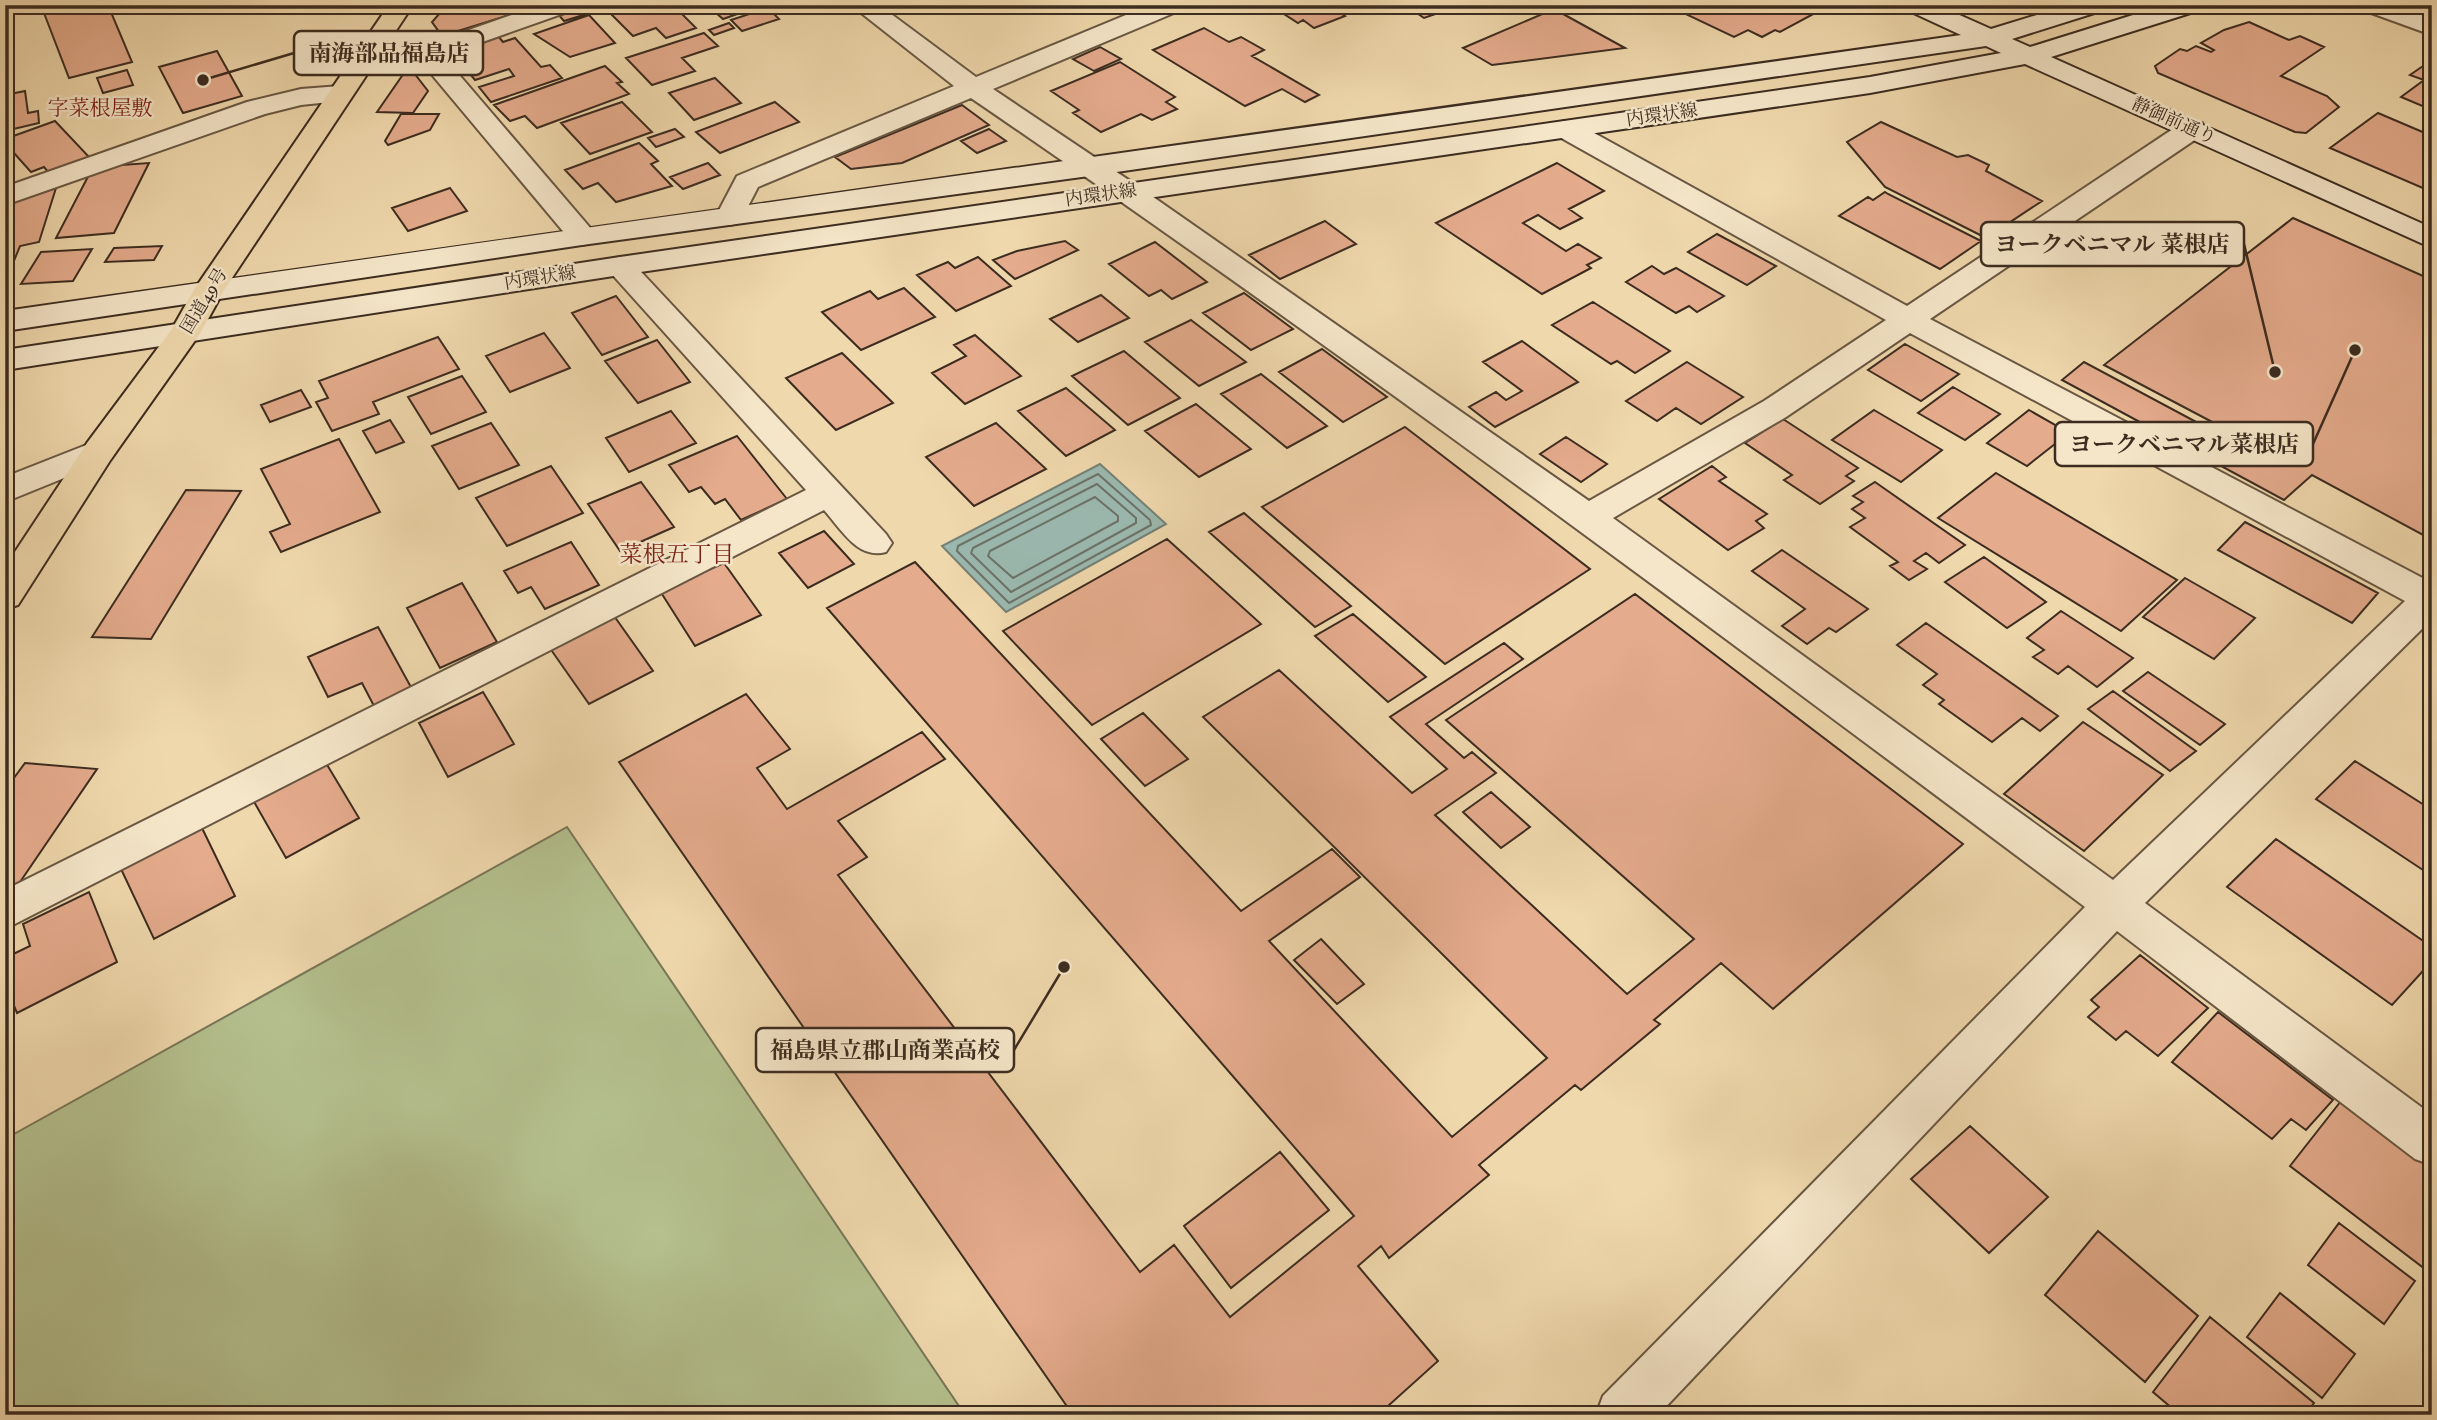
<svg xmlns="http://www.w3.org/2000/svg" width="2437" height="1420" font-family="'IM FELL Double Pica','Noto Serif JP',serif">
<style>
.green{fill:#b4c08e;stroke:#787657;stroke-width:2}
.water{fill:#9bb9b0;stroke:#758176;stroke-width:2}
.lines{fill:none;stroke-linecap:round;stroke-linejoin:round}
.shore{stroke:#6c7268;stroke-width:2}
.building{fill:#e4ab8c;stroke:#3c2c20;stroke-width:2}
.street-casing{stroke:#695743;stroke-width:4}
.secondary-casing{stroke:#3c2c20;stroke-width:4}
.highway-casing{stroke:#3c2c20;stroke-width:4}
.street{fill:#f5e6c9;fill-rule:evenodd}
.secondary{fill:#f5e6c9;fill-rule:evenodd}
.highway{fill:#efd8ac;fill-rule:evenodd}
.labels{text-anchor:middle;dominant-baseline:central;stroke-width:5;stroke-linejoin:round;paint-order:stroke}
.far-street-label{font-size:18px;fill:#3c2c20;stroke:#f5e6c9}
.far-quarter-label{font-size:21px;fill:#7a1f14;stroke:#f5e6c9}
.neighbourhood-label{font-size:23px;fill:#7a1f14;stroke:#f5e6c9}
.leader{fill:none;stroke:#3c2c20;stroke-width:2.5}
.callout-dot{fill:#3c2c20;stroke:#f5e6c9;stroke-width:2.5}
.callout{fill:#f5e6c9;stroke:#3c2c20;stroke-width:2.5}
.callout-label{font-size:23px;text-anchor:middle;font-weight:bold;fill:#3c2c20}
</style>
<rect width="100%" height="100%" fill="#efd8ac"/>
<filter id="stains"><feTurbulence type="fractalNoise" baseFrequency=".00286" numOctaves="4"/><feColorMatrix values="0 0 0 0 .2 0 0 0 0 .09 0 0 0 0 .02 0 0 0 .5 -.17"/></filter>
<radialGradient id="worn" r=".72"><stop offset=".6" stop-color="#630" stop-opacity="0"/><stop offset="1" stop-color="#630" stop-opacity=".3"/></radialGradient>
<path class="green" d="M567,827L965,1415H5V1139Z"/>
<path class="water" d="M1100,464L1166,524L1006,612L942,546Z"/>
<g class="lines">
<path class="shore" d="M1098,474L1150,520L1151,525L1009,603L957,551L958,546Z
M1097,484L1136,518V523L1011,592L971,553L973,548Z
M1095,497L1118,516V521L1013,578L988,556L990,551Z"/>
</g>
<path class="building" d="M75,5H108L132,62L69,78L44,13Z
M447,5H541L442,36L432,22Z
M583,5L590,13L564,21L557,13Z
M602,5H673L696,28L666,38L656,28L633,36Z
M707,5H755L757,7L723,19Z
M1270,5H1338L1342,8L1335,10L1345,16L1314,28L1303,20L1298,23Z
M1423,5H1462L1424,18L1411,9Z
M1682,5H1830L1780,32L1775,30L1762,37L1748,30L1734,37L1675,9Z
M768,8L779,19L742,31L731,20Z
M1554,9L1625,48L1492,65L1463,48Z
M589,15L615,43L570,57L534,34Z
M2249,22L2289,40L2300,36L2324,47L2281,76L2327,96L2339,107L2306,133L2295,132L2158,73L2155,66L2180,49L2187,51L2196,46L2211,52L2214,50L2201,43L2224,30Z
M729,23L734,28L714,35L709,30Z
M1204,28L1229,42L1241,37L1264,50L1252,56L1319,95L1305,102L1282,89L1245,106L1153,50Z
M704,33L718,46L682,58L695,71L652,85L626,58Z
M498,36L503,42L515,38L541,67L550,65L562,78L491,102L479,87L514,76L509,69L475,80L450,50Z
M1100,47L1121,59L1094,71L1073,59Z
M217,51L242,96L183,113L159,67Z
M1120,62L1175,97L1166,102L1177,109L1152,120L1141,114L1101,132L1073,113L1079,110L1051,91Z
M605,66L622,82L617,83L629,94L537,128L525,116L510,121L494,105Z
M2423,66L2432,69V110L2401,97L2424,80L2410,75Z
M127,70L133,85L103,93L97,78Z
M404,73H414L428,91L413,113L377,112Z
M715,78L741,103L694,120L669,93Z
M25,91L28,113L38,111L39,123L5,131V95Z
M622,102L652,132L590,154L561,123Z
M775,102L799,122L720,153L696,132Z
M962,105L989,125L902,163L851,169L835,157Z
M2378,113L2432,136V192L2330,148Z
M401,114H439L430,130L388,145L385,141Z
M55,121L90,158L49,173L44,167L31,172L5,143V139Z
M1881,122L1957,157L1968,155L1989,165L1986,171L2042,201L1986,238L1885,187L1847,142Z
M675,129L684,137L656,147L648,138Z
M989,129L1006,141L977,153L961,141Z
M639,143L658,161L651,164L672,186L616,202L598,183L583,189L565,170Z
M149,163L114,233L56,238L93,167Z
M708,163L720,175L683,189L670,177Z
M1557,163L1604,191L1569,209L1582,218L1560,229L1538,215L1523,223L1566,251L1578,244L1601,258L1587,265L1591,268L1542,294L1436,223Z
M56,188L39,242L20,246L5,283V205Z
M450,188L467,211L408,231L392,208Z
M1885,192L1888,194L1981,241L1940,269L1839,216L1868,197L1873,200Z
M2293,218L2432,280V529L2425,536L2312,475L2284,500L2062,380L2084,362L2228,439L2235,434L2104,365Z
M1325,221L1356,244L1280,279L1249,255Z
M1717,234L1776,266L1747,285L1688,252Z
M1065,241L1078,250L1015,279L993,260L1017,251Z
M1155,242L1207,282L1172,299L1161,290L1149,296L1109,264Z
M162,246L154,260L105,262L114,248Z
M92,249L73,281L21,284L41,252Z
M978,257L1011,286L956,311L917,275L948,262L955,268Z
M1652,266L1664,274L1676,268L1724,296L1697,312L1689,306L1676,313L1626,282Z
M904,288L935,317L861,350L822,312L870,291L878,299Z
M1244,293L1293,329L1251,350L1203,313Z
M1101,295L1129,318L1078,342L1050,319Z
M616,296L648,337L602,355L572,313Z
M1593,302L1670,351L1635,373L1617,361L1611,364L1552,325Z
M1191,320L1246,362L1199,386L1145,342Z
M544,333L570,368L510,392L486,356Z
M975,335L1021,376L965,404L932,373L966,356L954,345Z
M438,337L459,369L373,402L379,414L332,431L316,402L328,398L319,381Z
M657,340L690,382L638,403L605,361Z
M1522,341L1578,382L1495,427L1469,407L1496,392L1506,400L1522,391L1483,362Z
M1905,344L1959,374L1921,401L1868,370Z
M1322,349L1387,397L1343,422L1279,372Z
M1124,351L1180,398L1128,425L1072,376Z
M842,353L893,403L836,430L786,378Z
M1687,362L1743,397L1701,424L1676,408L1657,421L1626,401Z
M1261,374L1327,426L1287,448L1221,394Z
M462,376L486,412L431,434L408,397Z
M1953,387L2000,414L1965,440L1918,413Z
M1066,388L1115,430L1066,456L1018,411Z
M301,390L311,407L270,422L261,405Z
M1196,404L1251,449L1199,477L1145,431Z
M1874,410L1942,450L1901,482L1832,440Z
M2029,410L2069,433L2027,466L1987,443Z
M671,411L696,443L629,472L606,438Z
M1783,419L1858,468L1846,476L1854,481L1820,504L1784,480L1792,475L1745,443Z
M390,420L404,442L376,453L363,431Z
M491,423L519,465L459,489L432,446Z
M996,423L1046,469L974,506L926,457Z
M1405,427L1590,569L1445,664L1262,507Z
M737,436L787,499L741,520L725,499L715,504L701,487L689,492L669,465Z
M1566,437L1607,464L1581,482L1540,454Z
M339,439L380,512L281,552L270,532L290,524L261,469Z
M551,466L583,513L507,546L476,498Z
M1712,466L1726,477L1719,481L1767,514L1756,521L1764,528L1728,550L1659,499Z
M1996,473L2177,580L2121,631L1938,518Z
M641,482L674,527L620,551L588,504Z
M1875,482L1965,545L1939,563L1926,553L1914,561L1927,569L1909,580L1890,566L1898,562L1850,527L1865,518L1852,509L1863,502L1853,496Z
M186,490L241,491L151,639L92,637Z
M1244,513L1351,606L1315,627L1209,532Z
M2245,522L2378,593L2352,623L2218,550Z
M824,531L854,564L808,588L779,553Z
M1167,539L1261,624L1092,725L1003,631Z
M571,542L599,585L545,609L531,587L518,593L504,571Z
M1782,550L1868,609L1836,632L1829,628L1807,644L1782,626L1805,609L1752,571Z
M1984,557L2046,602L2007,628L1945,582Z
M915,562L1241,911L1332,849L1360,877L1269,941L1452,1137L1547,1058L1203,717L1279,670L1412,793L1447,769L1390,717L1504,643L1523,659L1426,724L1464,758L1472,752L1496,773L1435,815L1627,994L1694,939L1446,720L1635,594L1963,844L1773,1009L1721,963L1654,1020L1660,1024L1581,1090L1575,1085L1479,1165L1489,1175L1389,1258L1381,1246L1358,1266L1438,1361L1378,1415H1073L619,762L746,694L790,749L757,768L787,809L922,732L945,759L838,821L867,857L838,875L1140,1272L1174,1245L1230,1317L1354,1216L827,608Z
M724,563L761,615L695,646L660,591Z
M2185,578L2255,618L2214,659L2143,617Z
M462,583L497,642L440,668L407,608Z
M2061,611L2133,658L2097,687L2068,666L2058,674L2033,657L2044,650L2027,638Z
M612,613L653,671L589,704L547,644Z
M1353,614L1426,677L1388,702L1315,636Z
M1926,623L2058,716L2040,731L2022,718L1992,742L1939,704L1944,700L1923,685L1937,674L1897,645Z
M378,627L412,689L374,706L362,683L328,697L308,657Z
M2148,672L2225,724L2200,745L2123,691Z
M2113,691L2196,751L2170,771L2088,709Z
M483,692L514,744L448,777L419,723Z
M1143,713L1188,759L1145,786L1101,739Z
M2083,722L2163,775L2084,851L2004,794Z
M2355,761L2432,810V876L2316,799Z
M25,763L97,769L18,885L5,884V790Z
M326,763L359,818L286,858L253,800Z
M1491,792L1530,827L1501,848L1463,812Z
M202,828L235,896L154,939L121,869Z
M2276,839L2432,947V961L2392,1005L2227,887Z
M89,892L117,962L17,1013L5,983V958L30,946L23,924Z
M1321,939L1364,984L1337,1004L1294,960Z
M2140,955L2208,1008L2158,1056L2126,1031L2116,1040L2088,1017L2099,1007L2091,1000Z
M2218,1012L2333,1100L2306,1130L2291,1119L2272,1139L2172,1062Z
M2341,1101L2432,1167V1260L2425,1269L2290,1166Z
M1970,1126L2048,1197L1989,1253L1911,1179Z
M1280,1152L1329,1210L1231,1288L1184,1226Z
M2339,1223L2415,1281L2384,1324L2308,1265Z
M2098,1231L2198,1316L2145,1382L2045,1295Z
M2280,1293L2355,1354L2322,1398L2247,1337Z
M2210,1317L2314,1403L2305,1415H2180L2153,1392Z"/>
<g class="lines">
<g class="street-casing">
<path id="street" d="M540,5H576L573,10L443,56L592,230L597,236L592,242L582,245L572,242L418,58L368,45L364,40L368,35L377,32L426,45Z
M851,5H879L976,77L1150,5H1184L1181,10L993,89L1136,185L1589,501L1764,401L1886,320L1556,135L1553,129L1556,123L1566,121L1576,123L1907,306L2182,123L2192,121L2202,123L2205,129L2202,135L1930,319L2432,583V619L2145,903L2432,1115V1165L2415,1159L2117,931L1658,1415H1596L1603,1396L2085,907C1718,632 1350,357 971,98L758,187L740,222L730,225L720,222L716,216L737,176L954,86ZM1910,333L2405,601L2113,880L1613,518L1786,417Z
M2360,5H2395L2432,19V35L2363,10Z
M340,86L349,88L353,94L349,100L301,105L265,114L5,205V187L247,102L301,89Z
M620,257L630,260L886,534L892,543L886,552C858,560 841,529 824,510L5,929V890L806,490L610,272L605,266L610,260Z
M99,440L111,443L116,451L111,459L5,502V477Z"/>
</g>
<g class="secondary-casing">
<path id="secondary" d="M1904,5H1937L1991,29L2069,5H2107L2104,10L2012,39L2030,47L2165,5H2203L2200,10L2051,57L2432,228V248L2025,64L1870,93L620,275L5,370V350L620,257L1870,77L2001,53L1986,46L1089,176L582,245L5,331V311C657,216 1309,128 1961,35L1907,10Z"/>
</g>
<g class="highway-casing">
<path id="highway" d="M389,5H413L224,290L201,332L111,459L18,605L5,609V567L87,443L172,329L194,290Z"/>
</g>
<use href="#street" class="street"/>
<use href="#secondary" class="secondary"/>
<use href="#highway" class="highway"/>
</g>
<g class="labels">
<g class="far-street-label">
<text transform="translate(1662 115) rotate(-8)">内環状線</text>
<text transform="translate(2174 121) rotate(24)">静御前通り</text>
<text transform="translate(1101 195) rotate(-8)">内環状線</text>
<text transform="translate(540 278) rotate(-9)">内環状線</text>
<text transform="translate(204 301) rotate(-59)">国道49号</text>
</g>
<g class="far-quarter-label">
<text x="100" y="108">字菜根屋敷</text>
</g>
<g class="neighbourhood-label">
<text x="677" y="554">菜根五丁目</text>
</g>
</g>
<path class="leader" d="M203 80L294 53M2275 372L2244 244M2355 350L2313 444M1064 967L1014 1050"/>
<g class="callout-dot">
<circle cx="203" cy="80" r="7"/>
<circle cx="2275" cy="372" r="7"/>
<circle cx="2355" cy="350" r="7"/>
<circle cx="1064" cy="967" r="7"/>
</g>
<g class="callout">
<rect x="294" y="31" width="189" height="44" rx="7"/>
<rect x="1981" y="222" width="263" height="44" rx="7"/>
<rect x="2055" y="422" width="258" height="44" rx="7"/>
<rect x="756" y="1028" width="258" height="44" rx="7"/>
</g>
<g class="callout-label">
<text x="389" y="61">南海部品福島店</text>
<text x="2112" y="252">ヨークベニマル 菜根店</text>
<text x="2184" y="452">ヨークベニマル菜根店</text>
<text x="885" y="1058">福島県立郡山商業高校</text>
</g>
<rect width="2437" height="1420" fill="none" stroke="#efd8ac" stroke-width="28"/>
<rect x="7" y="7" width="2423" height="1406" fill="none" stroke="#3c2c20" stroke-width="3.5"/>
<rect x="14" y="14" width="2409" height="1392" fill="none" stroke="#3c2c20" stroke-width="2"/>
<rect width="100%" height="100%" filter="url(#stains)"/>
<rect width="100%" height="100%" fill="url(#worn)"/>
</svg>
